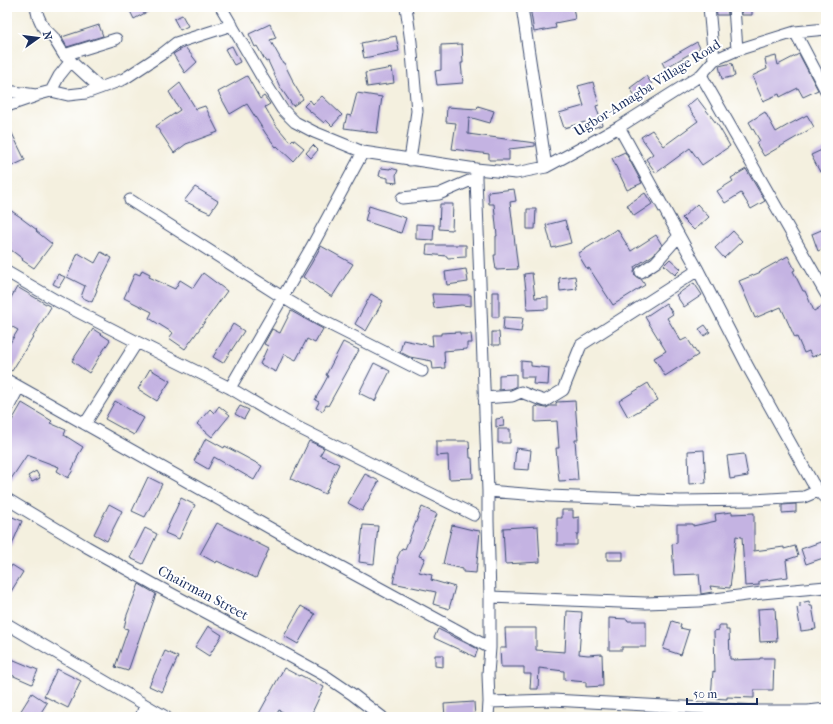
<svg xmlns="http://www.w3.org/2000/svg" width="833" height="724" font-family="'IM FELL French Canon',serif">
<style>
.building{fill:#c4b3e2}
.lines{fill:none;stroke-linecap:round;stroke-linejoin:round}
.minor-casing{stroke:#3c4c71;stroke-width:13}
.minor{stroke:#fff;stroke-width:11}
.labels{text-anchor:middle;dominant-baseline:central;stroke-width:4;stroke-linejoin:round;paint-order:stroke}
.street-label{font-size:14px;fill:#1b2f5e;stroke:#fff}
</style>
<rect width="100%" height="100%" fill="#fff"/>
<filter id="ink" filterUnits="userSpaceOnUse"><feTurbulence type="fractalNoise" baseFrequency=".025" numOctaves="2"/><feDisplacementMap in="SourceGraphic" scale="8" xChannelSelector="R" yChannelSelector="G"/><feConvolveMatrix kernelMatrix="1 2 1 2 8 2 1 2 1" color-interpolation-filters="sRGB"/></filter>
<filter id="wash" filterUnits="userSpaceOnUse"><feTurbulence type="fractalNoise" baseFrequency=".012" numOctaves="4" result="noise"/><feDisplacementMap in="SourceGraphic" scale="16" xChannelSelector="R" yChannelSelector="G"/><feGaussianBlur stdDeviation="0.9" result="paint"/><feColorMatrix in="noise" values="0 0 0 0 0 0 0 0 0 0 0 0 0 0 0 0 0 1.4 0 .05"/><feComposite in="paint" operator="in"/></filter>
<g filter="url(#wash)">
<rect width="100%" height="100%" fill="#f4f0df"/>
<g id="blocks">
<path class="building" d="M128,7H156L134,19Z
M530,7H573L575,19L555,23L556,28L534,32Z
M716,7H727L728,15H717Z
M741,7H752V15H742Z
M182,15L188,26L180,30L174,19Z
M270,24L276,38L270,40L283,63H284L293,81H292L303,99L293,106L280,87L268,61L266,62L257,46L255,47L249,34Z
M99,25L103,36L67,47L63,40L62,37Z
M396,36L399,51L364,58L361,43Z
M697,42L700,48L665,68L662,62Z
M462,44L463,63H461L463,83L437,85L435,71L441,70V45Z
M232,46L240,62L234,65L225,49Z
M185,47L197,62L185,73L173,54L182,49Z
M799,54L818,90L803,97L798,88L780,97L779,94L763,101L752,76L767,69L765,59L776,56L778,65Z
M732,63L735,76L722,79L719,66Z
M392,68L394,83L367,87L365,73Z
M247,76L260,99L264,96L270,104L265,107L275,124L290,142L293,139L304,148L293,161L277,146L276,147L266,134L247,104L230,114L218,92Z
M646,76L652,84L635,96L630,88Z
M593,82L599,105L596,106L602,125L587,130L585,122L564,128L559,113L584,106L578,86Z
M180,83L196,109L205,106L218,132L186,144L174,153L156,126L180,110L169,92Z
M357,93L382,97L377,133L367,132V131L344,128L347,115L351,116Z
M322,96L342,115L332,126L326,120L324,123L304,106L310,100L313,104Z
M697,98L719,127L730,146L702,165L690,148L656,173L646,159L653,154L641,137L652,130L664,146L698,121L687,106Z
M478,106L494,111L490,123L469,117L468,134L535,143V146L509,149V160H489V154L452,149L456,123L446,122L447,107L477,109Z
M765,112L776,132L788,125L807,115L814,127L764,156L756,143L760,141L749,122Z
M7,123L25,160L12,166L7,156Z
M313,145L318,150L311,158L306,153Z
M826,148V169L820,172L811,155Z
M625,152L642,183L627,190L612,158Z
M381,168L390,169V168L398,170L396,175L397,183L388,182V178L379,176Z
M746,169L765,201L751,209L741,193L725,203L717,191L733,181L731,178Z
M195,187L218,201L210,213L184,201Z
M514,189L516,201L510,202L518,269L496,270L494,255H496V236H497L494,204H489L488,192Z
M645,193L652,204L634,216L627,205Z
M440,204H453L452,230L439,229Z
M697,204L709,217L698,227L694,230L682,218Z
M369,206L406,218L401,233L365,221Z
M7,208L22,218H21L37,230L36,231L52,244L34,268L22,260L23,259L7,247L12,241L7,237Z
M527,209H536L535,229H527Z
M565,220L571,243L552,248L546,225Z
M416,224L434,225L433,240L416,239Z
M826,228V247L818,251L812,234Z
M617,229L631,251L656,235L662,245L653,255L634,267L635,269L634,272L635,276L638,278L641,279L645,285L613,305L589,268L587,269L579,256V253Z
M733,231L742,241L724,258L715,248Z
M427,245H466V257L447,258V256L426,254Z
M321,246L353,264L332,297L303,277L311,264Z
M101,252L112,258L96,289L97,290L92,302L81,297L85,286L67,277L78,253L95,263Z
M788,256L795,270L793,271L803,291H805L814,311L822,306L826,314V351L812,357L809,351L804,353L797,337L795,338L781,307L755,318L739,281L761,272V271Z
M670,259L681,269L675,275L664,265Z
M466,269L468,282L447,285L445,272Z
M142,270L150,274L149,277L175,289L180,280L193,288L203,273L227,291L185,349L169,338L173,333L149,318L152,312L124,298L135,273L140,275Z
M532,273L535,298L548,297V309L527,310L526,290L524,274Z
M58,274L65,277L59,287L53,284Z
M575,276L577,289L560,291L559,278Z
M694,283L702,295L684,307L676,295Z
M17,287L51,307L12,371L7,368V348L18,330L7,324V305Z
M492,292H499V317H492Z
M371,294L383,301L366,331L355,324Z
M432,294L471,295V306L461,305L434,308Z
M666,303L673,314L667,318L681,341L687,338L698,355L665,376L654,358L666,351L645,317Z
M291,311L323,329L315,343L307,339L296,360L284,354L276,372L260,364L268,346L264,344L272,329L280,333Z
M504,317L523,318L521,332L503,330Z
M233,324L244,331L223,363L213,357Z
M705,325L710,332L704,336L699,329Z
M93,329L110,340L89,373L72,361Z
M460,332V334H471L472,343H467V349L444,351L445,368L433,369L432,361L410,357L400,352L403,340L433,346L432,335H441V333Z
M492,332H499L500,345H492Z
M343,342L359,350L328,406L326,405L323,411L316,408L319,402L315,400L328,376L326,375Z
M521,361L531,362V366L549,368L548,385L533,384L534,377H521Z
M374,363L390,371L375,401L359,393Z
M150,369L170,381L157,401L138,389Z
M516,374V387L510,389L499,390V375Z
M648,383L658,400L628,417L619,401Z
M115,401L144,418L134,435L105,419Z
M575,401L578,440H575L578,480L559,481L556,448H559L557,421L535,422V406L546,408L550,406H556V403L557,402Z
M22,403L52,421L50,423L66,430L64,435L83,447L77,457H78L72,470H73L68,478L57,471L59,467L27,455L7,485V422L10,424Z
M219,406L230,415L212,437L197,424L210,409L214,413Z
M240,406L249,410L244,419L235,414Z
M503,418L504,426L496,427V419Z
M498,429H510V443H498Z
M206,438L224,448L225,446L262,466L254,480L214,457L208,469L194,461Z
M309,441L324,448L320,455L339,464L325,494L306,485V486L291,479Z
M436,441H469L470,458H472L473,478L449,479L448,455L436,456Z
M516,448L531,450L529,470L514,469Z
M704,450L706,483L689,484L688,451Z
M744,454L748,476L730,479L727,456Z
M36,471L40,478L32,482L28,476Z
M365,474L379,481L362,511L348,503Z
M148,477L162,484L145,517L132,511Z
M181,498L195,505L179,539L165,533Z
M109,504L122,511L107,541L94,534Z
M796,504V512L782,513V505Z
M422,507L437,514L419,556L425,558L419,572L432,575L431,580L455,587L449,609L433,604L436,592L393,583L398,559L397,558L402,548L405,549Z
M562,510H573V518L579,517V534H577V545H557V518H562Z
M732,512V514L754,513V551L784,547V549L795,546L798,556L786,560L788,577L759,581V585L745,586L742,537L736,536L730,588L710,586L712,592L701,594L699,574L674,575L672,544L677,543V524H693V526L716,521L715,514Z
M10,516L22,521L7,556V522Z
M217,523L269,549L256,578L236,569V570L217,561L216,563L200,554Z
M363,525L378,526L374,564L359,562Z
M452,525L473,530L480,531L476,573L463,572V569L443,564Z
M538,526L540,562L505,564L503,528Z
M145,528L157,534L143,564L130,558Z
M826,540V557L806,564L801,549Z
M607,552H623V560H607Z
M12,565L23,572L7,598V573Z
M139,584L156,594L146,622H145L128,671L115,667L128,629L124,628L127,615Z
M809,601L810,606H812L816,629L801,631L797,608L800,607V603Z
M301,606L315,614L298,644L284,636Z
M775,608L777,641L760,642L758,609Z
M567,611L582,612L579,654L588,655L602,654L603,686L586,687V682L564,680V671L539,668L538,689H530L531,674H524V667H501L500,648H506L505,628H536V650L565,652Z
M609,618L627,619L628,621H646V647H622V650H609Z
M672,621L681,624L680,628L689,630L681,655L663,649Z
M719,625H726V630H729L730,659H733V660L760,659V658H774L773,690H754V698L727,697V699L711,698L713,671L715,672L714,631L719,630Z
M208,626L222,635L209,656L195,647Z
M438,629L478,649L475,657L434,638Z
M165,651L178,657L162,692L149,686Z
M435,655H443V667L435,666Z
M7,657L38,670L32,684L7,673Z
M284,668L299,676L300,675L324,687L310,717H292L279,710L275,717H257Z
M57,669L81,681L68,708L44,696Z
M32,693L47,703L38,717H17Z
M474,702L475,717H445L444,704Z"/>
</g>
</g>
<g filter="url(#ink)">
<use href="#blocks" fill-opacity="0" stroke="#3c4c71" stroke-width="1"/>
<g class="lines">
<g class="minor-casing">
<path id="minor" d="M36,7L38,16L43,27L53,37L64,55L100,88
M221,7L263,79L282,109L295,122L314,132L363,152L476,169L516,173L546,167L585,146L619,127L701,75L714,60L737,50L795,32L826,29
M406,7L411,42L417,111L410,160
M522,7L546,167
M709,7L714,60
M734,7L737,50
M795,32L826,91
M64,55L116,39
M701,75L826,294
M7,91L36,95L51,91L68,95L86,93L100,88L124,79L162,54L176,43L232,25
M51,91L59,76L71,61
M7,106L36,96
M619,127L698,270L748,367L812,482L818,491L826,499
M476,169V178L488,491V521L490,597V648L488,674L489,702L488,717
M402,198L439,194L476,178
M130,200L282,297L321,320L422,371
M7,272L57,301L137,342L230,388L287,422L474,515
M641,272L656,262L679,236
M7,380L284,536L490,648
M230,388L311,248L363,152
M484,398L512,396L521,392L536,398L545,401L563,390L581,345L698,270
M7,410L19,387
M85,424L137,342
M488,491L549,496L680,501L754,500L804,497L818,491
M7,499L87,547L155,585L226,623L282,652L324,675L352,694L382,717
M490,597L646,603L699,601L762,593L826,587
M7,624L166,717
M489,702L552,700L759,711H808L826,709
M141,717L145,705"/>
</g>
<use href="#minor" class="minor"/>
</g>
</g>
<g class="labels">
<g class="street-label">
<text transform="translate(647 88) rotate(-32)">Ugbor-Amagba Village Road</text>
<text transform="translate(203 593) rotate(28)">Chairman Street</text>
</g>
</g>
<rect width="833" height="724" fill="none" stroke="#fff" stroke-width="24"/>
<g transform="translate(38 38) rotate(76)" stroke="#ffffff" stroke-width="3" paint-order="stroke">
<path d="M0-3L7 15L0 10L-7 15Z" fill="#1b2f5e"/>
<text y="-6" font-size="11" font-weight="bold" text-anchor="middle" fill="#1b2f5e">N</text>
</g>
<path d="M687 698v6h70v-6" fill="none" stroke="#1b2f5e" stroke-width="2"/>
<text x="693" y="698" font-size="12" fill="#1b2f5e" stroke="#ffffff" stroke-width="3" paint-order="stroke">50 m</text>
</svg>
